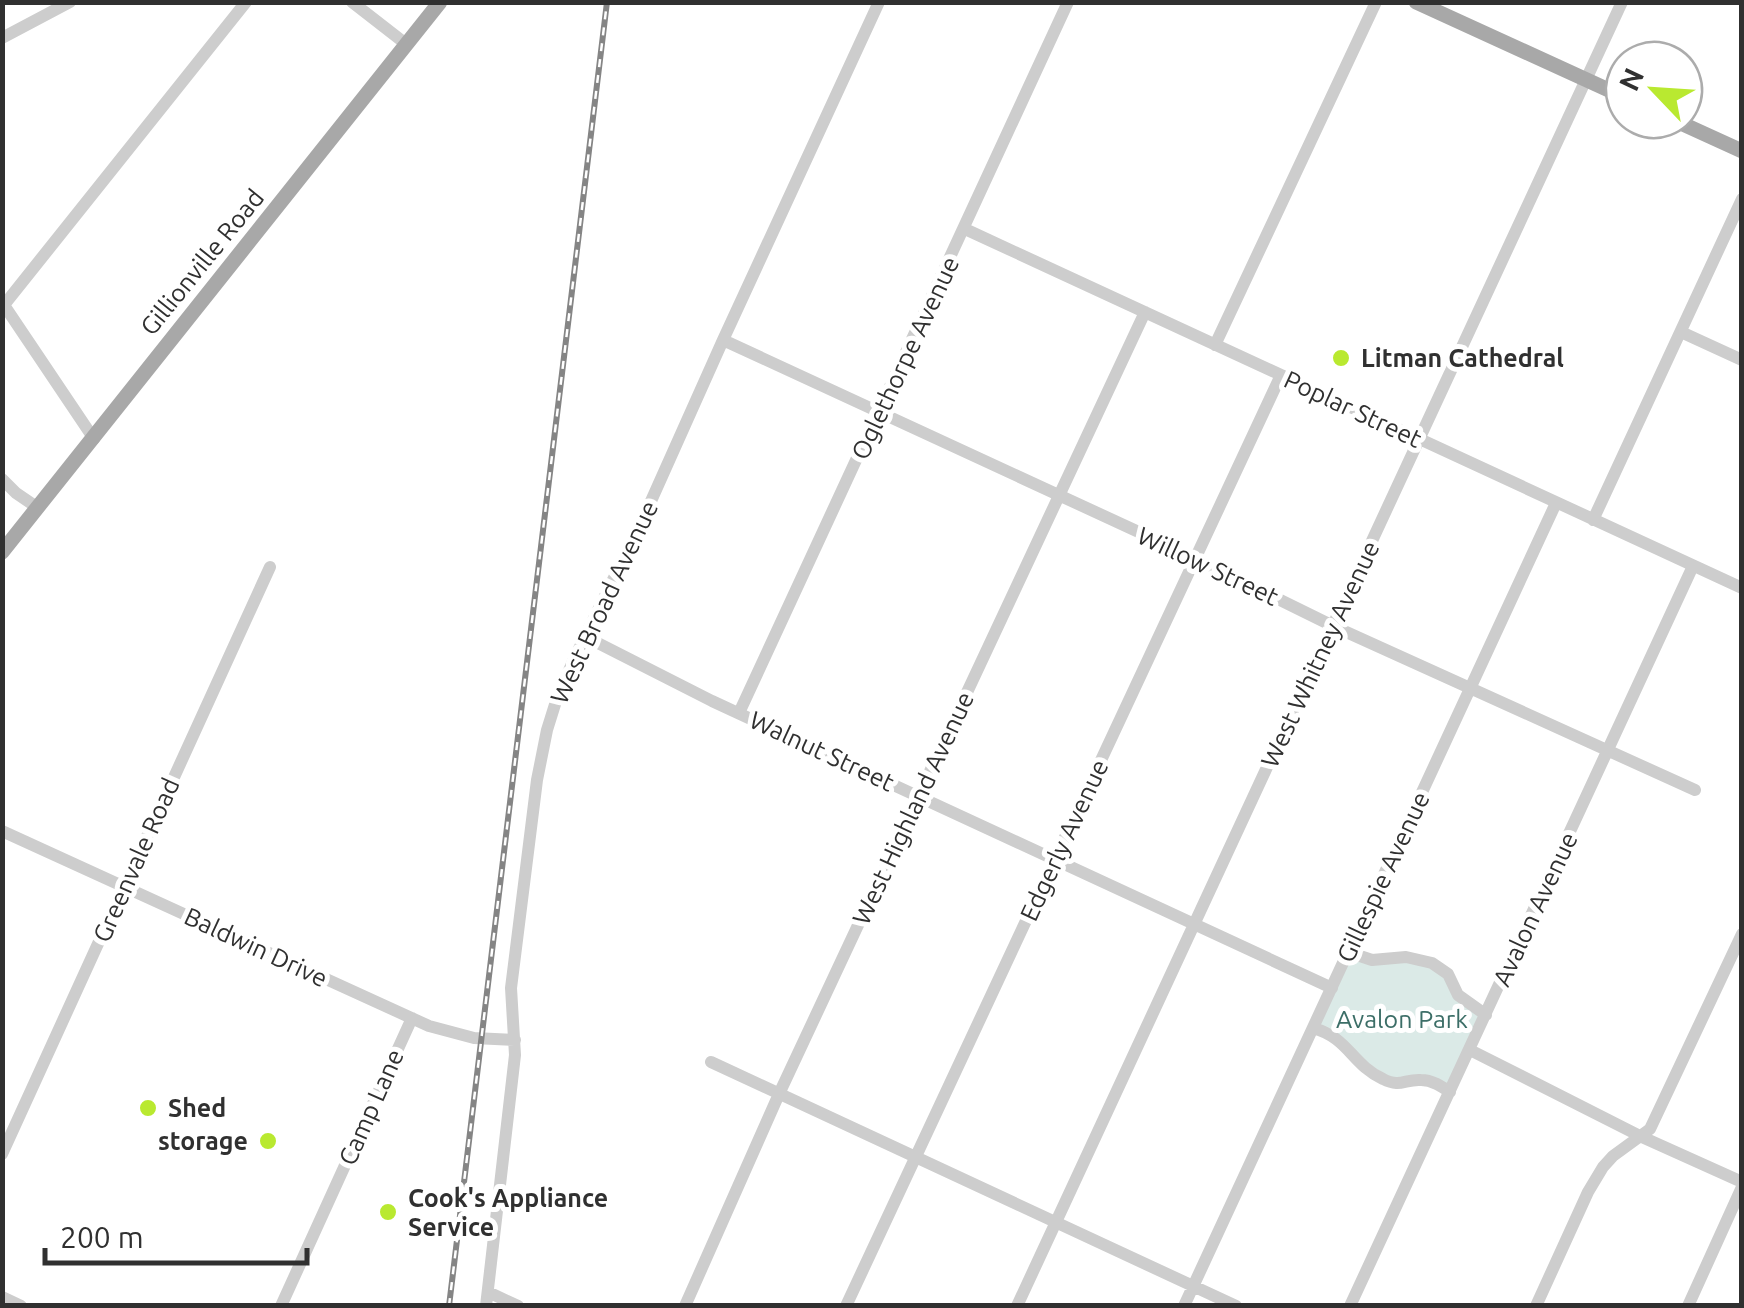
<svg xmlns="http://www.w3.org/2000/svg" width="1744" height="1308" font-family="Ubuntu,sans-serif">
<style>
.green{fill:#dbeae7}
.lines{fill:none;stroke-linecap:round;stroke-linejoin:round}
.minor{stroke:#cdcdcd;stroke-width:12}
.major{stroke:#a8a8a8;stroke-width:15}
.rail-casing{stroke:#858585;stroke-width:6}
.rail{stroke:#fff;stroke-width:2.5;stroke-dasharray:8;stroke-linecap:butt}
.poi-dot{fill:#b9e930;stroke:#fff;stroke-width:4}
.labels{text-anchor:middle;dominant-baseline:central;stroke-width:10;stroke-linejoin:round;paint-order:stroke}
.street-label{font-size:25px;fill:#303030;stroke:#fff}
.poi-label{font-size:25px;font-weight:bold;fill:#303030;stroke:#fff;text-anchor:start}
.park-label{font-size:25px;fill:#3c6e67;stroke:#fff}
</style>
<rect width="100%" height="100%" fill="#fff"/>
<path class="green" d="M1349,953L1431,964L1484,1015L1450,1090L1438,1082L1397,1083L1315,1027Z"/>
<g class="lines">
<path class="minor" d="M352,2L406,44
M2,38L70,2
M965,229L1742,588
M2,302L94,439
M4,305L246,2
M1681,332L1742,360
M723,340L1195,558L1333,626L1695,790
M1215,345L1376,2
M2,479L16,493L38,508
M1593,520L1742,199
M586,637L712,701L1332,988
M739,713L1068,2
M2,831L429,1026L474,1038L515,1040
M1348,952L1372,960L1406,957L1432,963L1448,974L1458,995L1486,1015
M1313,1028C1349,1038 1351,1064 1383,1079C1401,1088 1404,1079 1421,1080C1432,1080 1441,1086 1450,1092
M1470,1050L1642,1137L1742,1182
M711,1062L1236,1306
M2,1154L270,567
M488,1292L518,1306
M2,1297L21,1306
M281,1306L412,1018
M486,1306L515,1055L511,988L537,780L547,730L557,698L575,657L643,519L723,340L879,2
M685,1306L779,1094L1145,312
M846,1306L1281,375
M1017,1306L1622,2
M1184,1306L1556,503
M1350,1306L1693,566
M1536,1306L1588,1192L1603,1167L1613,1156L1650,1129L1742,934
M1688,1306L1742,1187"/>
<path class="major" d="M1416,2L1624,97
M1674,120L1742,151
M2,552L440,2"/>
<g class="rail-casing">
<path id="rail" d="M449,1306L607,2"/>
</g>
<use href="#rail" class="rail"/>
</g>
<g class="poi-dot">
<circle cx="1341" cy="358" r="10"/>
<circle cx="148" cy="1108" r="10"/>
<circle cx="268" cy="1141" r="10"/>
<circle cx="388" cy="1212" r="10"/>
</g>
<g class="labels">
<g class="street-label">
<text transform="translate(202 262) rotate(-51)">Gillionville Road</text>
<text transform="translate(905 358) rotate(-65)">Oglethorpe Avenue</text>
<text transform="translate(1353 409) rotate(25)">Poplar Street</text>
<text transform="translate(1208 566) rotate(25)">Willow Street</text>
<text transform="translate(604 602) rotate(-65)">West Broad Avenue</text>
<text transform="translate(1320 654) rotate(-65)">West Whitney Avenue</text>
<text transform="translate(822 751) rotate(25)">Walnut Street</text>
<text transform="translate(913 808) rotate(-65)">West Highland Avenue</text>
<text transform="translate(1064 840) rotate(-65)">Edgerly Avenue</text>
<text transform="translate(136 860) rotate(-66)">Greenvale Road</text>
<text transform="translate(1383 877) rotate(-65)">Gillespie Avenue</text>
<text transform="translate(1535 909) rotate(-65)">Avalon Avenue</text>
<text transform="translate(256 947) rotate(25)">Baldwin Drive</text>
<text transform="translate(371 1107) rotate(-66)">Camp Lane</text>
</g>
<g class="poi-label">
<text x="1361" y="358">Litman Cathedral</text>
<text x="168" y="1108">Shed</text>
<text x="248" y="1141" text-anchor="end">storage</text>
<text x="408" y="1198">Cook's Appliance<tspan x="408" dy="29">Service</tspan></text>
</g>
<g class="park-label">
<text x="1402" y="1019">Avalon Park</text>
</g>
</g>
<rect width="1744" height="1308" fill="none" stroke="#303030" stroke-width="10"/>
<g transform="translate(1654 90) rotate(295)"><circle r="48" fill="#ffffff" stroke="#acacac" stroke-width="2.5"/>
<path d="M0-8L18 38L0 25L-18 38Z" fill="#b9e930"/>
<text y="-15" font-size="28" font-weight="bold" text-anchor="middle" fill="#303030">N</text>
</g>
<path d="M45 1248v15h262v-15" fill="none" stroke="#303030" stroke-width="5"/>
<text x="60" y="1248" font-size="30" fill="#303030" stroke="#ffffff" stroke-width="8" paint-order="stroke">200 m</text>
</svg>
